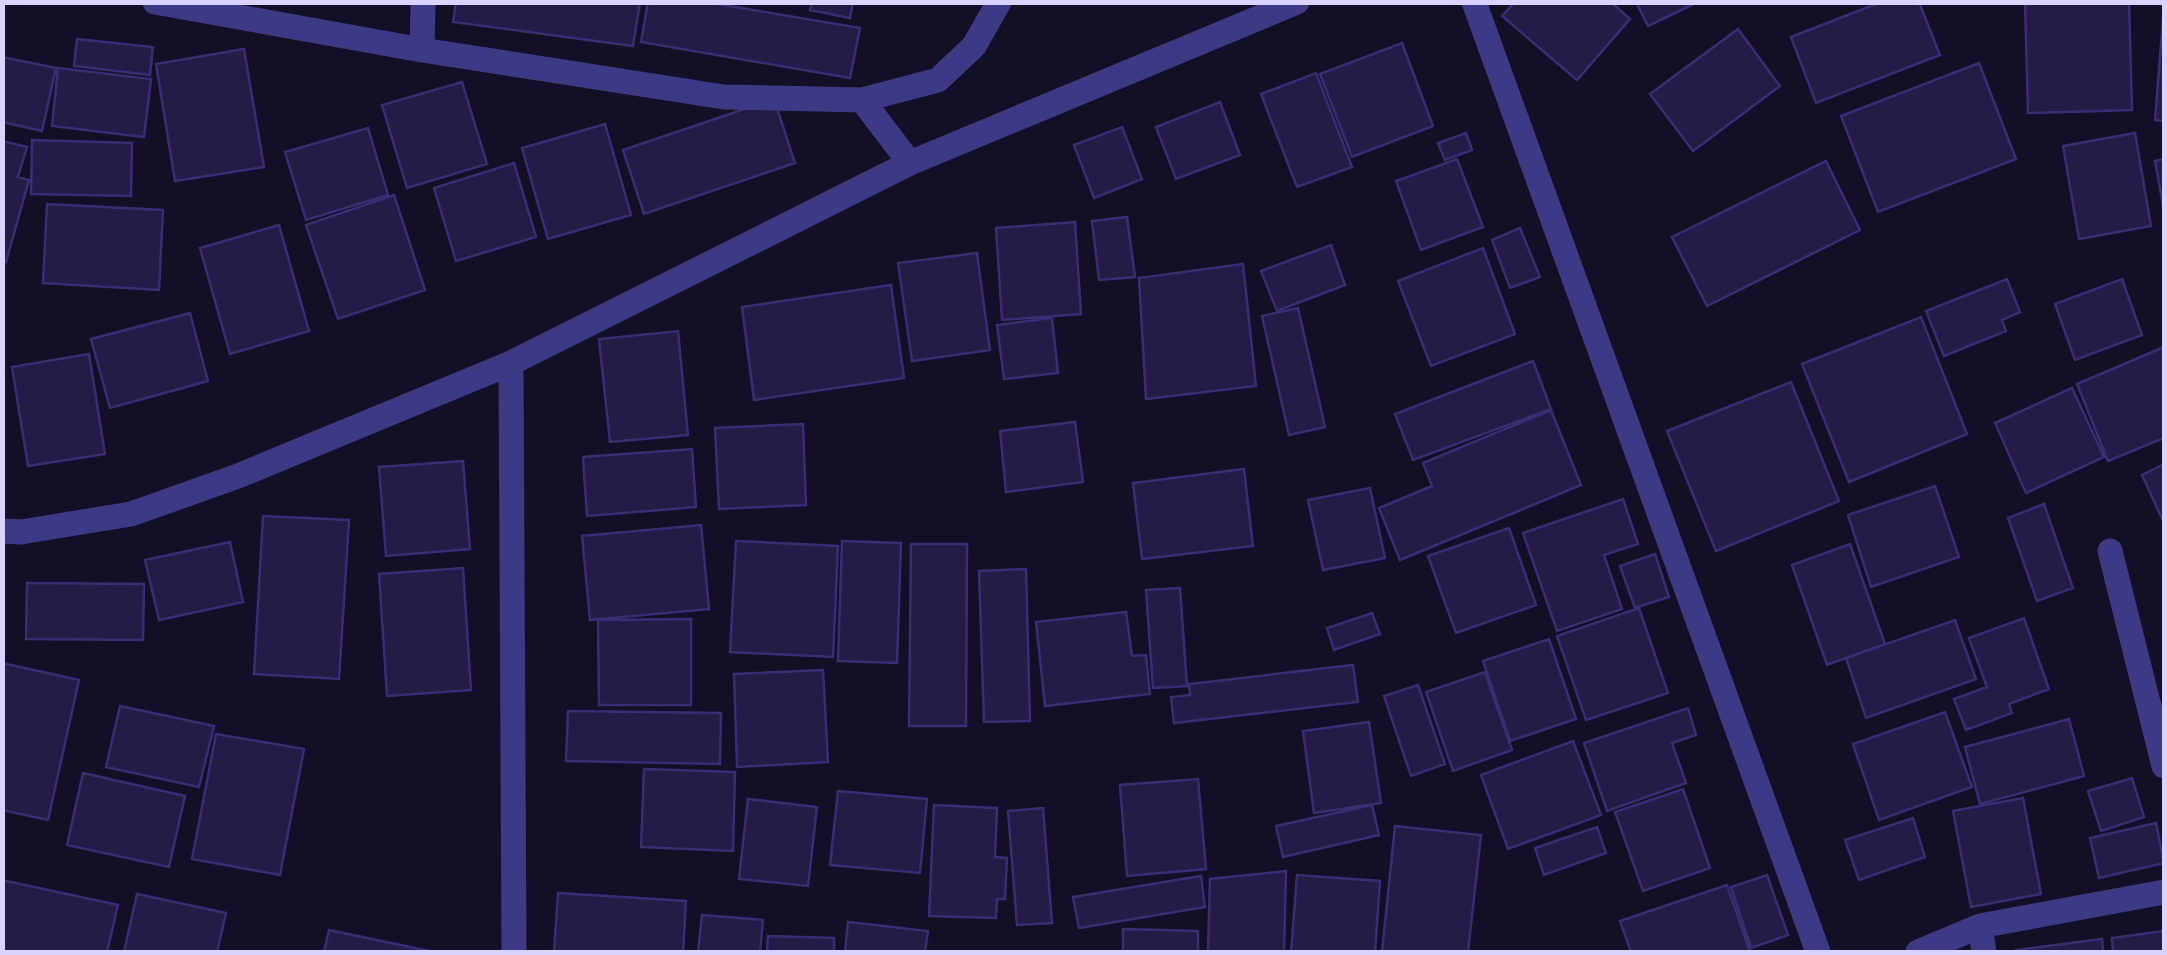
<svg xmlns="http://www.w3.org/2000/svg" width="2167" height="955" font-family="Montserrat,sans-serif">
<style>
.building{fill:#241b47;stroke:#3b2d73;stroke-width:2.5}
.lines{fill:none;stroke-linecap:round;stroke-linejoin:round}
.minor{stroke:#3d3a85;stroke-width:25}
</style>
<rect width="100%" height="100%" fill="#130f26"/>
<path class="building" d="M456,2H640L633,46L453,22Z
M648,2H706L860,28L850,78L641,42Z
M812,2H853L850,18L810,10Z
M1515,2H1611L1630,19L1577,80L1502,16Z
M1636,2H1698L1648,26Z
M1881,2H1919L1940,55L1816,103L1791,37Z
M2025,2H2129L2132,110L2028,113Z
M2164,6V121L2155,120Z
M1738,29L1780,86L1693,151L1650,94Z
M77,39L153,47L150,75L74,66Z
M1402,43L1433,126L1352,157L1320,74Z
M244,49L264,167L175,181L156,64Z
M2,57L56,68L42,131L2,122Z
M1979,63L2016,159L1878,212L1841,116Z
M58,68L151,79L144,137L52,126Z
M1316,73L1352,167L1297,187L1261,94Z
M462,82L487,164L407,188L382,105Z
M774,99L795,163L644,214L623,150Z
M1220,102L1240,155L1176,179L1156,127Z
M605,124L631,215L548,239L522,148Z
M1122,127L1142,179L1094,198L1074,145Z
M368,128L388,195L306,220L285,152Z
M1466,133L1472,150L1445,160L1438,143Z
M2135,133L2151,226L2079,239L2063,146Z
M32,140L132,143L131,196L31,194Z
M2,141L27,147L18,177L29,180L6,262L2,261Z
M1457,159L1483,227L1421,250L1396,181Z
M2164,159V211L2155,161Z
M1826,161L1860,230L1707,306L1672,237Z
M514,163L536,237L456,261L434,188Z
M394,195L425,290L338,319L306,225Z
M47,204L163,210L159,290L43,283Z
M1127,217L1135,277L1099,280L1092,221Z
M1075,222L1081,314L1002,320L996,228Z
M279,225L309,331L230,354L200,248Z
M1520,228L1540,277L1510,288L1492,240Z
M1331,245L1345,285L1277,311L1261,271Z
M1483,248L1515,334L1431,366L1398,281Z
M977,253L990,350L912,361L898,263Z
M1243,264L1256,386L1146,399L1139,278Z
M2007,279L2020,312L2002,320L2006,331L1944,356L1926,311Z
M2122,279L2142,335L2075,360L2055,304Z
M891,285L904,378L754,400L742,307Z
M1298,308L1325,427L1289,435L1262,316Z
M190,313L208,381L110,408L91,339Z
M1921,317L1967,434L1849,482L1802,364Z
M1052,318L1058,373L1004,379L997,325Z
M678,331L688,435L610,442L599,339Z
M2164,347V438L2108,461L2077,384Z
M89,354L105,454L28,466L12,367Z
M1533,361L1551,409L1413,460L1395,414Z
M1791,382L1839,501L1716,551L1667,431Z
M2072,388L2104,457L2026,493L1995,423Z
M1551,410L1581,485L1400,560L1379,508L1432,486L1423,463Z
M1075,422L1083,482L1006,492L1000,431Z
M803,424L806,505L719,509L715,428Z
M692,449L696,507L587,516L583,457Z
M463,461L470,549L386,556L379,467Z
M2164,464V523L2142,475Z
M1244,469L1253,546L1142,559L1133,483Z
M1935,486L1959,557L1871,587L1848,515Z
M1370,488L1385,558L1323,570L1308,500Z
M1623,499L1638,544L1604,555L1622,609L1557,631L1523,533Z
M2044,504L2073,588L2037,601L2008,518Z
M263,516L349,520L339,679L254,674Z
M701,525L709,609L590,620L582,536Z
M1509,528L1536,605L1456,633L1428,556Z
M736,541L838,546L833,657L730,652Z
M842,541L901,543L897,663L838,661Z
M230,542L243,602L159,620L145,560Z
M911,544H967L966,726H909Z
M1850,544L1885,644L1827,665L1792,565Z
M1655,554L1669,597L1635,608L1620,566Z
M463,568L471,690L387,696L379,574Z
M1026,569L1030,721L984,722L979,571Z
M27,583L144,584L143,640L26,639Z
M1180,588L1187,686L1153,688L1146,590Z
M1639,608L1668,693L1586,720L1557,636Z
M1126,612L1132,656L1146,655L1150,694L1045,706L1036,622Z
M1372,613L1380,634L1334,650L1327,628Z
M2024,618L2049,689L2009,704L2012,713L1966,730L1954,699L1987,687L1969,638Z
M691,619V705H599L598,620Z
M1955,620L1976,679L1866,718L1846,658Z
M1549,639L1576,719L1510,741L1483,661Z
M2,663L79,680L48,820L2,810Z
M1353,665L1358,702L1174,723L1171,697L1190,695L1189,684Z
M823,670L828,762L737,767L734,674Z
M1485,672L1512,750L1453,771L1426,692Z
M1418,685L1445,764L1411,776L1384,696Z
M120,706L214,726L199,787L106,767Z
M1688,708L1696,735L1672,743L1686,783L1607,811L1584,743Z
M568,711L721,713L720,764L566,761Z
M1945,712L1972,787L1879,820L1853,744Z
M2069,719L2084,776L1980,804L1965,747Z
M1369,722L1381,803L1314,813L1303,731Z
M216,734L304,749L280,875L192,859Z
M1573,741L1601,815L1508,849L1481,775Z
M644,769L735,772L733,851L641,847Z
M83,773L185,796L169,867L67,845Z
M2132,778L2144,817L2101,831L2088,791Z
M1198,779L1206,869L1127,876L1120,785Z
M1683,789L1710,868L1643,891L1615,812Z
M838,791L927,799L920,873L830,865Z
M2023,798L2041,894L1971,907L1953,811Z
M748,799L817,807L808,886L739,879Z
M934,805L997,808L995,857L1007,858L1005,899H997L996,918L929,916Z
M1372,805L1379,835L1283,857L1276,826Z
M1043,808L1052,923L1017,925L1008,811Z
M1913,818L1925,857L1859,880L1845,840Z
M2156,823L2164,863L2099,878L2090,838Z
M1395,826L1481,835L1468,952H1382Z
M1597,827L1606,853L1544,875L1535,848Z
M1286,871L1284,952H1208L1210,879Z
M1297,875L1380,881L1375,952H1291Z
M1767,875L1788,935L1751,948L1731,887Z
M1201,876L1205,907L1079,928L1073,897Z
M2,880L118,905L107,952H2Z
M1727,885L1750,952H1631L1620,921Z
M558,893L686,901L683,952H554Z
M137,894L226,913L217,952H124Z
M702,915L763,920L760,952H698Z
M848,922L928,931L925,952H845Z
M1123,929L1198,931V952H1123Z
M329,930L434,952H324Z
M2164,931V952H2113L2112,938Z
M768,936L834,938V952H767Z
M2102,939L2103,952H2016V950Z"/>
<g class="lines">
<path class="minor" d="M155,2L422,50L724,97L862,100L910,163
M1474,2L1818,952
M422,50L423,2
M862,100L938,80L974,46L999,2
M511,363L514,952
M2,531L21,532L131,514L238,476L511,363L910,163L1297,2
M2110,551L2164,766
M1980,926L1984,952
M1918,952L1980,926L2164,892"/>
</g>
<rect width="2167" height="955" fill="none" stroke="#d9d4ff" stroke-width="10"/>
</svg>
